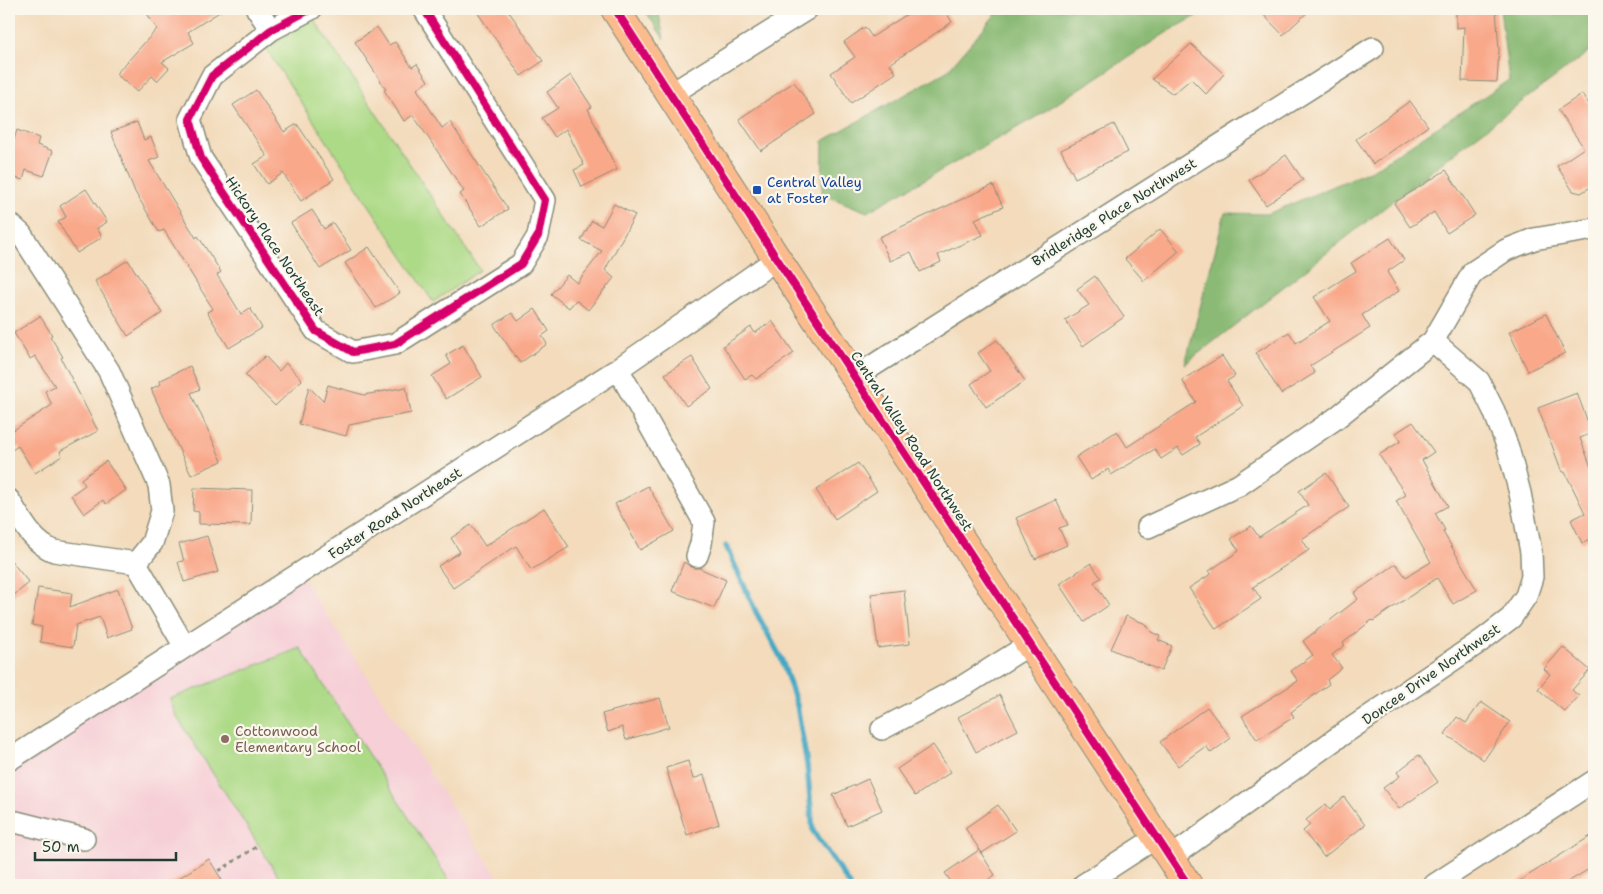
<svg xmlns="http://www.w3.org/2000/svg" width="1603" height="894" font-family="'Shantell Sans',sans-serif">
<style>
.built{fill:#f6cfd7}
.green{fill:#adda87;stroke:#668c5e}
.forest{fill:#8aba74;stroke:#547c54}
.lines{fill:none;stroke-linecap:round;stroke-linejoin:round}
.stream{stroke:#44a8c3;stroke-width:5.5}
.building{fill:#f9a88a}
.minor-casing{stroke:#898c78;stroke-width:24}
.major-casing{stroke:#898c78;stroke-width:30}
.path{stroke:#898c78;stroke-width:3;stroke-dasharray:4 4;stroke-linecap:butt}
.minor{stroke:#fff;stroke-width:21}
.major{stroke:#fbbb8c;stroke-width:28}
.cycleway-casing{stroke:#fbf7ec;stroke-width:11}
.cycleway{stroke:#d6006c;stroke-width:8}
.transit-dot{fill:#1a4fb4;stroke:#fbf7ec;stroke-width:2}
.education-dot{fill:#8d6e63;stroke:#fbf7ec;stroke-width:2}
.labels{text-anchor:middle;dominant-baseline:central;stroke-width:4.5;stroke-linejoin:round;paint-order:stroke}
.transit-label{font-size:14px;fill:#164399;stroke:#fbf7ec;text-anchor:start}
.street-label{font-size:14px;fill:#1f3d34;stroke:#fbf7ec}
.education-label{font-size:14px;fill:#785e54;stroke:#fbf7ec;text-anchor:start}
</style>
<rect width="100%" height="100%" fill="#fbf7ec"/>
<filter id="ink" filterUnits="userSpaceOnUse"><feTurbulence type="fractalNoise" baseFrequency=".02" numOctaves="2"/><feDisplacementMap in="SourceGraphic" scale="10" xChannelSelector="R" yChannelSelector="G"/><feConvolveMatrix kernelMatrix="1 2 1 2 8 2 1 2 1" color-interpolation-filters="sRGB"/></filter>
<filter id="wash" filterUnits="userSpaceOnUse"><feTurbulence type="fractalNoise" baseFrequency=".0096" numOctaves="4" result="noise"/><feDisplacementMap in="SourceGraphic" scale="20" xChannelSelector="R" yChannelSelector="G"/><feGaussianBlur stdDeviation="1.12" result="paint"/><feColorMatrix in="noise" values="0 0 0 0 0 0 0 0 0 0 0 0 0 0 0 0 0 1.4 0 .05"/><feComposite in="paint" operator="in"/></filter>
<g filter="url(#wash)">
<rect width="100%" height="100%" fill="#f3dbbc"/>
<path class="built" d="M300,574L503,885H9V760Z"/>
<path class="green" d="M313,18L480,270L433,302L266,49Z
M300,648L452,885H284L175,714L170,699Z"/>
<path class="forest" d="M644,9H658L664,39Z
M1000,9H1209L1166,33L1036,117L867,212L822,194L823,141L947,71Z
M1500,9H1594V48L1476,136L1185,364L1225,213L1268,214L1374,169L1509,80Z"/>
<g class="lines">
<path class="stream" d="M726,546L756,612L781,658L797,705L807,765L813,831L850,885"/>
</g>
<g id="blocks">
<path class="building" d="M144,9H224L188,32L194,43L162,62L169,68L157,81L152,76L137,92L116,74L157,29Z
M475,9H507L543,61L521,76Z
M915,9H944L952,22L890,64L896,73L851,103L831,73L855,57L844,42L865,27L872,37Z
M1258,9H1311L1283,35Z
M1456,9H1496L1499,50L1497,82L1462,81L1464,27L1456,28Z
M377,27L389,45L395,42L412,67L417,64L428,81L417,89L442,128L450,122L508,209L481,226L460,194L464,191L413,115L404,121L384,90L386,89L355,42Z
M1191,44L1224,74L1206,94L1191,79L1173,94L1152,79Z
M571,75L592,107L588,109L617,170L582,187L574,170L584,165L566,129L555,137L542,118L558,108L547,92Z
M794,82L816,114L761,151L739,119Z
M256,90L284,132L297,124L334,179L301,201L283,173L267,184L254,164L267,156L233,105Z
M1582,94L1594,111V185L1581,193L1573,191L1557,166L1584,148L1558,110Z
M1410,101L1428,126L1373,164L1356,139Z
M137,122L144,140L151,137L159,157L149,161L196,238L198,236L221,272L217,275L241,314L250,308L262,328L229,348L207,312L213,309L164,230L159,232L135,192L111,132Z
M1114,124L1128,152L1075,178L1061,150Z
M17,130L39,138L37,145L53,151L44,176L26,170L23,180L9,176V156Z
M1286,155L1303,180L1266,205L1249,180Z
M1446,170L1475,215L1447,233L1434,212L1410,227L1394,203Z
M993,185L1003,207L975,219L983,235L938,255L941,262L920,272L911,252L890,261L879,237Z
M86,189L107,222L97,228L102,237L77,253L58,222L66,217L60,206Z
M614,204L635,215L605,270L614,278L588,310L576,300L569,308L551,294L567,275L577,283L602,251L581,240L592,221L602,226Z
M312,210L324,229L333,223L351,250L320,269L291,223Z
M1160,229L1179,251L1144,281L1125,259Z
M1390,238L1404,260L1387,272L1399,291L1362,315L1370,328L1310,366L1315,373L1281,394L1256,353L1289,332L1296,343L1330,321L1314,297L1356,271L1351,263Z
M369,247L400,293L376,308L345,263Z
M128,260L162,313L128,336L95,281Z
M1095,276L1124,317L1083,346L1065,320L1089,305L1077,289Z
M535,309L549,331L542,336L547,344L520,363L494,325L512,313L518,321Z
M1546,314L1565,353L1528,371L1509,332Z
M40,316L52,335L50,336L63,357L61,358L98,431L60,451L62,456L35,473L18,446L9,452V433L52,405L45,391L55,386L35,356L30,359L14,333Z
M772,321L794,353L756,379L752,375L745,379L723,346L751,327L755,333Z
M997,340L1025,381L986,407L971,384L990,371L978,353Z
M463,345L482,377L446,399L432,376L451,364L446,355Z
M265,356L279,371L286,363L302,380L275,406L245,375Z
M1222,356L1235,376L1227,381L1243,406L1195,437L1200,444L1183,455L1178,448L1161,459L1155,449L1111,475L1108,469L1091,480L1076,457L1117,431L1127,447L1196,402L1182,380Z
M692,357L712,389L686,406L665,374Z
M190,366L200,389L191,393L222,461L191,475L151,389L161,384L159,381Z
M328,385L364,395L406,387L411,413L349,425L346,436L299,424L309,387L323,401Z
M1577,393L1592,433L1580,438L1594,475V537L1582,543L1571,520L1585,513L1565,472H1562L1538,408Z
M1413,422L1434,452L1422,460L1448,506L1435,513L1445,530L1443,532L1477,590L1453,604L1437,578L1373,621L1372,620L1343,643L1345,645L1332,655L1342,668L1327,680L1329,684L1291,712L1294,717L1257,740L1242,716L1298,681L1291,671L1313,655L1303,641L1358,599L1354,593L1396,564L1406,577L1431,562L1396,501L1406,495L1379,455L1401,441L1396,433Z
M106,461L126,490L106,504L103,500L84,514L71,495L85,485L81,479Z
M858,463L877,491L835,519L816,490Z
M1326,473L1349,507L1302,539L1309,550L1253,587L1261,599L1216,629L1189,588L1211,574L1209,571L1239,551L1231,539L1251,526L1259,537L1308,505L1299,491Z
M648,486L674,531L640,550L615,504Z
M194,488L252,490L251,525L199,524V512L193,511Z
M1056,500L1068,525L1059,528L1067,545L1035,559L1016,518Z
M544,508L569,547L531,570L516,546L453,588L438,566L460,552L451,538L471,525L485,546Z
M207,536L218,572L184,582L178,562L184,561L179,544Z
M9,558L29,583L9,599Z
M684,562L693,568H699L726,580L714,608L672,591Z
M1091,563L1101,578L1094,582L1109,605L1084,622L1059,584Z
M38,588L72,593L70,607L118,589L132,629L107,638L100,617L76,625L73,647L40,642L42,627L32,625Z
M904,590L910,644L878,648L871,594Z
M1126,616L1146,624L1151,632L1160,636L1158,640L1172,646L1161,671L1111,649Z
M1563,647L1590,670L1572,690L1579,696L1565,712L1538,689L1550,674L1544,669Z
M1000,695L1018,730L976,752L958,717Z
M660,698L669,727L626,740L622,727L608,732L602,714Z
M1481,702L1510,722L1484,760L1445,734L1457,717L1466,723Z
M1207,707L1231,738L1211,753L1206,746L1178,766L1160,742Z
M933,745L951,772L915,796L897,769Z
M1419,755L1438,782L1399,809L1383,788L1400,776L1397,772Z
M688,761L693,779L704,775L719,824L687,835L666,768Z
M868,779L882,810L847,826L833,795Z
M1344,797L1365,825L1324,857L1303,831L1310,825L1306,820L1326,804L1330,809Z
M998,805L1016,831L982,853L965,828Z
M1594,834V866L1563,885H1513Z
M979,850L995,875L980,885H953L945,873Z
M209,859L225,885H168Z"/>
</g>
</g>
<g filter="url(#ink)">
<use href="#blocks" fill-opacity="0" stroke="#898c78" stroke-width="1"/>
<g class="lines">
<g class="minor-casing">
<path id="minor" d="M257,9L271,30
M311,9L271,30L212,76L190,119L201,158L316,331L353,352L395,344L521,264L538,236L545,200L424,9
M671,94L807,9
M9,223L21,234L109,371L159,485L162,511L152,543L136,563
M618,369L704,522L701,544L697,556
M855,377L1373,48
M9,500C21,519 32,543 54,551L136,563
M1148,527L1239,485L1335,419L1433,341L1473,272L1506,250L1534,239L1594,229
M136,563L185,647
M882,729L965,685L1030,644
M9,760L618,369L777,259
M9,822H16L84,839
M1170,858L1337,738L1481,641L1511,618L1526,596L1532,577L1531,552L1520,493L1508,448L1494,411L1479,381L1433,341
M1083,885L1157,837
M1434,885L1594,781"/>
</g>
<g class="major-casing">
<path id="major" d="M615,9L777,259L1188,885"/>
</g>
<path class="path" d="M219,871L256,847"/>
<use href="#minor" class="minor"/>
<use href="#major" class="major"/>
<g class="cycleway-casing">
<path id="cycleway" d="M311,9L271,30L212,76L190,119L201,158L316,331L353,352L395,344L521,264L538,236L545,200L424,9
M615,9L777,259L1188,885"/>
</g>
<use href="#cycleway" class="cycleway"/>
</g>
</g>
<rect class="transit-dot" x="752" y="185" width="10" height="10" rx="2.5"/>
<circle class="education-dot" cx="225" cy="739" r="5"/>
<g class="labels">
<g class="transit-label">
<text x="767" y="182">Central Valley<tspan x="767" dy="16">at Foster</tspan></text>
</g>
<g class="street-label">
<text transform="translate(1114 212) rotate(-32)">Bridleridge Place Northwest</text>
<text transform="translate(275 246) rotate(56)">Hickory Place Northeast</text>
<text transform="translate(912 441) rotate(57)">Central Valley Road Northwest</text>
<text transform="translate(395 513) rotate(-33)">Foster Road Northeast</text>
<text transform="translate(1431 674) rotate(-35)">Doncee Drive Northwest</text>
</g>
<g class="education-label">
<text x="235" y="731">Cottonwood<tspan x="235" dy="16">Elementary School</tspan></text>
</g>
</g>
<rect width="1603" height="894" fill="none" stroke="#fbf7ec" stroke-width="30"/>
<path d="M35 852v8h141v-8" fill="none" stroke="#1f3d34" stroke-width="2.5"/>
<text x="42" y="852" font-size="15" fill="#1f3d34" stroke="#fbf7ec" stroke-width="4" paint-order="stroke">50 m</text>
</svg>
